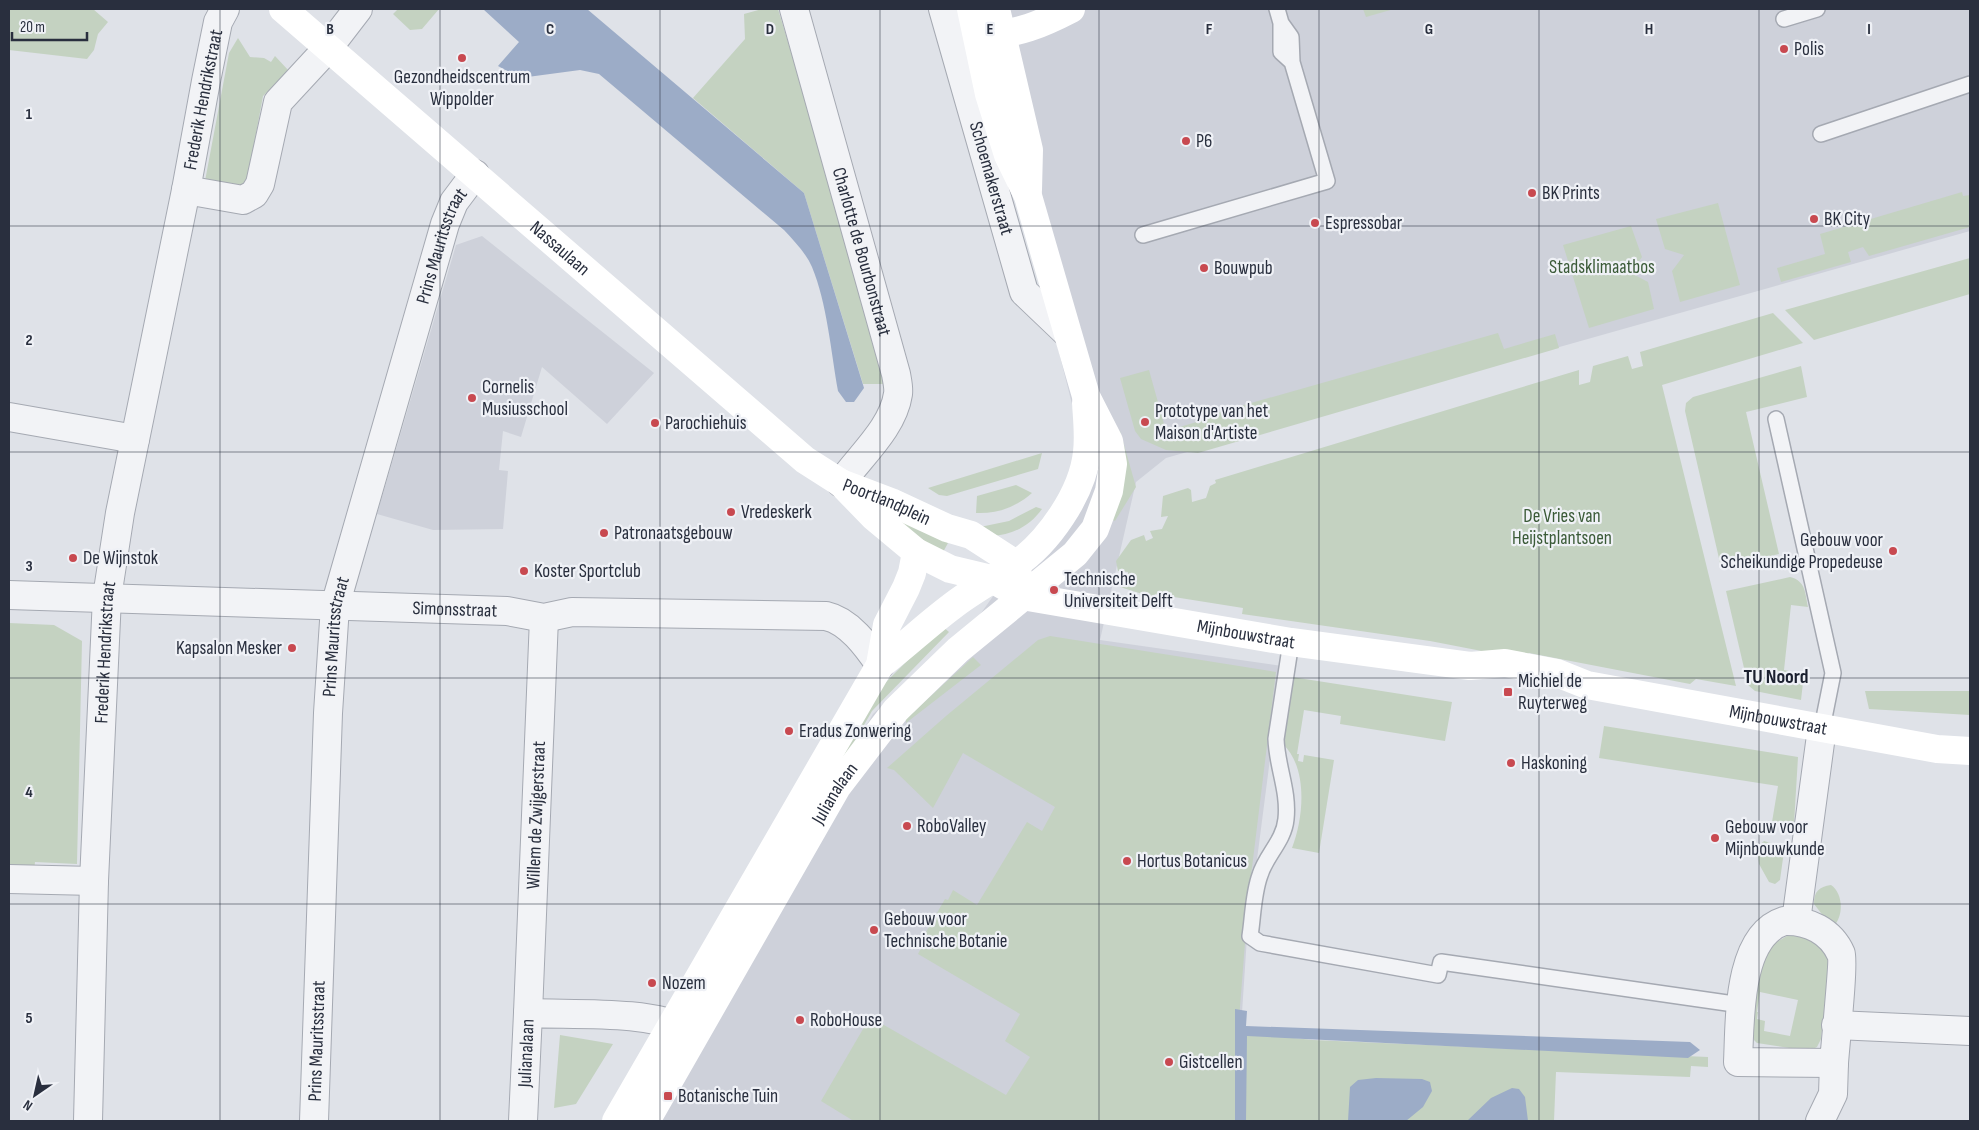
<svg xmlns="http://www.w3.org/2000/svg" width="1979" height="1130" font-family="'Sofia Sans Condensed',sans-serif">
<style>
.built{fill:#ced1da}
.green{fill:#c4d2c1;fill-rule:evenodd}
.water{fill:#9cacc7}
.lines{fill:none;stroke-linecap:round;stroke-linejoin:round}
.lane-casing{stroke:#a5a9b2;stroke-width:18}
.street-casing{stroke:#a5a9b2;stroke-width:30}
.lane{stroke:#f2f3f6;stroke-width:15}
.street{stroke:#f2f3f6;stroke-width:28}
.secondary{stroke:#fff;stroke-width:28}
.grid{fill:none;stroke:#292f3e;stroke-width:1;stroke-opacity:0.55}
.poi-dot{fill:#c84950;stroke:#eff1f6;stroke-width:2}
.labels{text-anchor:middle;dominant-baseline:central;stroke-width:4.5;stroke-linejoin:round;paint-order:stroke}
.poi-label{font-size:19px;fill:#292f3e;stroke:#eff1f6;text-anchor:start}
.street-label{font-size:19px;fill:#292f3e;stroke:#eff1f6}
.park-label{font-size:19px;fill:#3a5a37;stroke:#eff1f6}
.neighbourhood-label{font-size:20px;font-weight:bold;fill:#1b202f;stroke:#eff1f6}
.grid-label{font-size:16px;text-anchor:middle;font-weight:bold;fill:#292f3e;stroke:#eff1f6;stroke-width:4.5;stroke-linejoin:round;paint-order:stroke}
</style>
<rect width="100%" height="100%" fill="#dfe2e8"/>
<path class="built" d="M973,9H1970V231L1166,458L1136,482L1100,640L1282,666L1247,937L1241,1028L1309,1121H637L873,714L979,616L1087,464Z
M482,236L654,373L607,424L542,367L521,437L503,431L499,470L508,471L503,529L433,530L377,514L456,245Z"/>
<path class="green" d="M9,9H93L108,22L98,34L94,50L87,59L9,50Z
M398,9H439L422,29L410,30L393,14Z
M762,9H778L886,366V384H863L804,193L693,98L745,39L744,14Z
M1363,9H1394L1366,17Z
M238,38L250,57L264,58L271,62L275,56L289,71L263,96L247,182L241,189L205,181L229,53Z
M1962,192L1963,196L1970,195V227L1869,256L1863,247L1848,252L1851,262L1781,282L1777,268L1825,254L1820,234Z
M1718,203L1740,285L1680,302L1672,271L1684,255L1665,249L1656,219Z
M1631,226L1642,257L1631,273L1648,282L1654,309L1589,328L1563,245Z
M1970,258V294L1814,340L1785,310Z
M1773,313L1803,343L1662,385L1736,686L1696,679L1690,684L1529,653L1523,659L1430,641L1242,614L1243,608L1155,594V598L1120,587L1121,581L1128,580V572L1118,571L1116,561L1131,540L1144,535L1146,541L1153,538L1150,531L1162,529L1168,516L1161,517L1163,496L1188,488L1191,490L1192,502L1206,498L1210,486L1216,483L1215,480L1579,370V385L1590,382L1593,366L1628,356L1632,369L1643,366L1640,352Z
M1498,333L1504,349L1555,334L1559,348L1198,453L1166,450L1141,439L1135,431L1120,378L1149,370L1166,431L1217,416L1216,413Z
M1801,366L1807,397L1746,412L1779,554L1721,567L1685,411L1686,403L1693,397Z
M1120,431L1136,487L1115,521L1109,518L1117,432Z
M1042,453L1038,469L947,496L939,495L928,488Z
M1016,485L1032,493C1016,507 998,514 976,513L977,496Z
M871,499L930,530L948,543L942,554L930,547Z
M1036,507L1042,509C1030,526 1012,535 992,536L980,527L1009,521Z
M1790,577C1806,581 1805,593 1808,607L1791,605L1784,670L1804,674L1801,700L1755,691L1748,685L1726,591Z
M9,623L54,625L82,641L77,864L35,862L34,872L9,868Z
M942,626L949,632L872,711L702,1008L882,686Z
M1050,636L1276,672L1249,892L1238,1032L1313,1040L1708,1057V1067L1691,1066L1690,1077L1556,1072L1554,1121H851L852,1120L821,1101L870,1017L1006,1095L1030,1057L1005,1041L1020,1014L918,954L922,946L919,944L945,899L948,900L953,890L977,905L1027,822L1042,831L1055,807L963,753L933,808L894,770L887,768L946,716L1038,640Z
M973,657L981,665L906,723V719Z
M1292,677L1452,702L1445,741L1340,724L1341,716L1304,710L1297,754H1299L1298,761L1303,762L1304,755L1334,760L1319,853L1292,848C1304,817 1308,768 1283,744Z
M1865,691H1970V715L1869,709Z
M1604,726L1798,757L1794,824L1788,827L1772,822L1778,786L1599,758Z
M1764,841L1781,846L1784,851L1780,880L1775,884L1769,882L1759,864L1757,847Z
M1831,885C1843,893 1844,915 1834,926H1831L1814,904C1814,891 1819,887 1831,885Z
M1787,936C1803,935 1825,942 1828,960C1831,982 1823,1016 1821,1039L1817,1047L1809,1051L1757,1043L1751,1037L1757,965L1770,946ZM1760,992L1798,1000L1790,1036L1764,1031L1765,1021L1757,1019L1758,1012H1757Z
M560,1035L613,1044L576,1104L554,1108Z"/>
<path class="water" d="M483,9H587L804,193L864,388L854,402H846L838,391C831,352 827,303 812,267C806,253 794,241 784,230L599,74L580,70L520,78L498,66L519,42Z
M1235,1009L1247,1011L1246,1026L1690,1042L1700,1050L1688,1058L1247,1036L1246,1121H1235Z
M1376,1078L1422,1079L1430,1082L1432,1091L1423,1107L1406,1121H1348L1350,1087L1358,1080Z
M1512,1088L1519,1089L1525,1097L1528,1121H1467L1491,1098Z"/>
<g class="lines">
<g class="lane-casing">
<path id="lane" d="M1277,9L1281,23V52L1292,62
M1784,19L1817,9
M1821,134L1970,84
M1143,235L1327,181L1292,62L1291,37L1281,23
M1776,419L1833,673L1822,728
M1291,642L1276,739C1277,767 1289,791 1286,819C1284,841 1266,855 1260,875C1253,894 1253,917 1250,936L1260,943L1438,975L1441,962L1741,1005"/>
</g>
<g class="street-casing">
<g id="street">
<path id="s1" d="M794,9L896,374C897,380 899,388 898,394C893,428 860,456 841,483"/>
<path id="s2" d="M943,9L1024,292L1066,332"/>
<path d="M186,190L243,200L254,194L260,184L278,102L328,48L358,9"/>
<path d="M9,417L135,439"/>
<path id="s3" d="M9,595L507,611L544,618L572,612L826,616C849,621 867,646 880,665"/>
<path d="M9,879L94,881"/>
<path d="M1784,921C1808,920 1831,931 1841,954C1844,961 1835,1048 1834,1063L1738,1062C1740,1021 1737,936 1784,921Z"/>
<path d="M1796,921L1822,728"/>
<path id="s4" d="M528,1013L544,618"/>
<path d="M1836,1025L1970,1031"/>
<path id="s5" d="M88,1121L94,881L107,597L120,513L186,190L206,81L218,22L225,9"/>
<path id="s6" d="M314,1121L328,713L335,606L445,224L454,202L475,174"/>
<path id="s7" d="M523,1121L528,1013C581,1015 645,1010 694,1031"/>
<path d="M1820,1121L1833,1094L1834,1063"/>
</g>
</g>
<use href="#lane" class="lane"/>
<use href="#street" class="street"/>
<g class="secondary">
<path id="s8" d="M283,9L805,460L841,483L891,502L947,528L971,535L1016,564L1022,596"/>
<path d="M996,9L1029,150L1028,190"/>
<path d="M984,34C1015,36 1044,23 1071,9"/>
<path id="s9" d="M841,483L874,517L916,552L950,569L992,579L1022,596L1291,642L1470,666L1505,663L1557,673L1587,685L1937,749L1970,751"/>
<path d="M880,665C905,646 927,625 951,607C971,591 994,579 1015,565C1048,543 1083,493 1087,452C1089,436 1087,419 1086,403"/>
<path d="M616,1121L880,665L887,625L906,588L912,573L916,552"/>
<path id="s10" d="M646,1121L837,787L896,710L958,650L1075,554L1095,529L1109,491L1113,464L1109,441L1086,396L1028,196L1008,155L989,94L971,9"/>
</g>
</g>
<path class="grid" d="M220,9V1121M440,9V1121M660,9V1121M880,9V1121M1099,9V1121M1319,9V1121M1539,9V1121M1759,9V1121M9,226H1970M9,452H1970M9,678H1970M9,904H1970"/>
<g class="poi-dot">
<circle cx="1784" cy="49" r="5"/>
<circle cx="462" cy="58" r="5"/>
<circle cx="1186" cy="141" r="5"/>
<circle cx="1532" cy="193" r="5"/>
<circle cx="1814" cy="219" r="5"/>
<circle cx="1315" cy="223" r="5"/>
<circle cx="1204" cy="268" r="5"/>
<circle cx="472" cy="398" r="5"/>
<circle cx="1145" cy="422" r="5"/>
<circle cx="655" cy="423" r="5"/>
<circle cx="731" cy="512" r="5"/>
<circle cx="604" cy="533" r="5"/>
<circle cx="1893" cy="551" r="5"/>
<circle cx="73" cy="558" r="5"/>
<circle cx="524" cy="571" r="5"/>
<circle cx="1054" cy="590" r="5"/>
<circle cx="292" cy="648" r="5"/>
<rect x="1503" y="687" width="10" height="10" rx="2.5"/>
<circle cx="789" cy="731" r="5"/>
<circle cx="1511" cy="763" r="5"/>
<circle cx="907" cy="826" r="5"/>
<circle cx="1715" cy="838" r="5"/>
<circle cx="1127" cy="861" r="5"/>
<circle cx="874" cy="930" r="5"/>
<circle cx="652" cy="983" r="5"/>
<circle cx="800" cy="1020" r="5"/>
<circle cx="1169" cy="1062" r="5"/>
<rect x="663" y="1091" width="10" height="10" rx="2.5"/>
</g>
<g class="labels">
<g class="poi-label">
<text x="1794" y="49">Polis</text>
<text x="462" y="77" text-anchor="middle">Gezondheidscentrum<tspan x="462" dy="22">Wippolder</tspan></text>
<text x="1196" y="141">P6</text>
<text x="1542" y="193">BK Prints</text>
<text x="1824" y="219">BK City</text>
<text x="1325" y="223">Espressobar</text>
<text x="1214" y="268">Bouwpub</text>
<text x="482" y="387">Cornelis<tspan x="482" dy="22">Musiusschool</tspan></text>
<text x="1155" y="411">Prototype van het<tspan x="1155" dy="22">Maison d'Artiste</tspan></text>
<text x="665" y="423">Parochiehuis</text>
<text x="741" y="512">Vredeskerk</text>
<text x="614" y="533">Patronaatsgebouw</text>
<text x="1883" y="540" text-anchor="end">Gebouw voor<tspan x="1883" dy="22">Scheikundige Propedeuse</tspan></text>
<text x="83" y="558">De Wijnstok</text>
<text x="534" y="571">Koster Sportclub</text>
<text x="1064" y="579">Technische<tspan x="1064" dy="22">Universiteit Delft</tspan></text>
<text x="282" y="648" text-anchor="end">Kapsalon Mesker</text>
<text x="1518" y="681">Michiel de<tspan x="1518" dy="22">Ruyterweg</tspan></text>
<text x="799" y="731">Eradus Zonwering</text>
<text x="1521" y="763">Haskoning</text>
<text x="917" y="826">RoboValley</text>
<text x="1725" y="827">Gebouw voor<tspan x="1725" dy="22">Mijnbouwkunde</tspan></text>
<text x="1137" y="861">Hortus Botanicus</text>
<text x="884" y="919">Gebouw voor<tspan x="884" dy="22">Technische Botanie</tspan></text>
<text x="662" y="983">Nozem</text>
<text x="810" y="1020">RoboHouse</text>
<text x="1179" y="1062">Gistcellen</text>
<text x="678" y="1096">Botanische Tuin</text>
</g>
<g class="street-label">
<text stroke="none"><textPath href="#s5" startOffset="1031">Frederik Hendrikstraat</textPath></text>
<text stroke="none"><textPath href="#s2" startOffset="176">Schoemakerstraat</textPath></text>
<text stroke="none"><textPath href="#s6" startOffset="891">Prins Mauritsstraat</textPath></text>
<text stroke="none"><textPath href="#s8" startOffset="366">Nassaulaan</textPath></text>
<text stroke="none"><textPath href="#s1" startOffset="252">Charlotte de Bourbonstraat</textPath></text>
<text stroke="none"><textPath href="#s8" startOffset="782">Poortlandplein</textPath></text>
<text stroke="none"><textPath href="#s3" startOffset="446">Simonsstraat</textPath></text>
<text stroke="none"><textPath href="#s9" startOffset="445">Mijnbouwstraat</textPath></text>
<text stroke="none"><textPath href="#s6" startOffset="485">Prins Mauritsstraat</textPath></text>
<text stroke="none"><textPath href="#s5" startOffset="469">Frederik Hendrikstraat</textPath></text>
<text stroke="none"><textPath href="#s9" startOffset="986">Mijnbouwstraat</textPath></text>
<text stroke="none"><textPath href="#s10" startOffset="378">Julianalaan</textPath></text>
<text stroke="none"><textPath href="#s4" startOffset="198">Willem de Zwijgerstraat</textPath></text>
<text stroke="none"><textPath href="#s6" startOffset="80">Prins Mauritsstraat</textPath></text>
<text stroke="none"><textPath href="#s7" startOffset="68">Julianalaan</textPath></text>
</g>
<g class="park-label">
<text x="1602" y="267">Stadsklimaatbos</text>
<text x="1562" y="516">De Vries van<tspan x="1562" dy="22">Heijstplantsoen</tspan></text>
</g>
<g class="neighbourhood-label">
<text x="1776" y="677">TU Noord</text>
</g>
</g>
<g class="grid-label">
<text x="330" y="34">B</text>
<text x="550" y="34">C</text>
<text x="770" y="34">D</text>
<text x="990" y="34">E</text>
<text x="1209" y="34">F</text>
<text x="1429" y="34">G</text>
<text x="1649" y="34">H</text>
<text x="1869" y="34">I</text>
<text x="29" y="119">1</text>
<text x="29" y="345">2</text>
<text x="29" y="571">3</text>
<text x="29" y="797">4</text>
<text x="29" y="1023">5</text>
</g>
<rect width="1979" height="1130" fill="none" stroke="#292f3e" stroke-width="20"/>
<g transform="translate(35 1095) rotate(214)" stroke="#eff1f6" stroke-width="4" paint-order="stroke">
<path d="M0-4L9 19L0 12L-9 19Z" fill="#292f3e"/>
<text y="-8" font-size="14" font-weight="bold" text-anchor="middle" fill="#292f3e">N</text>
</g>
<path d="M12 32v8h75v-8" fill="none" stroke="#292f3e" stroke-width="2.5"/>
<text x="20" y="32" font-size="15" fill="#292f3e" stroke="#eff1f6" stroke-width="4" paint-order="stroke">20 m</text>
</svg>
